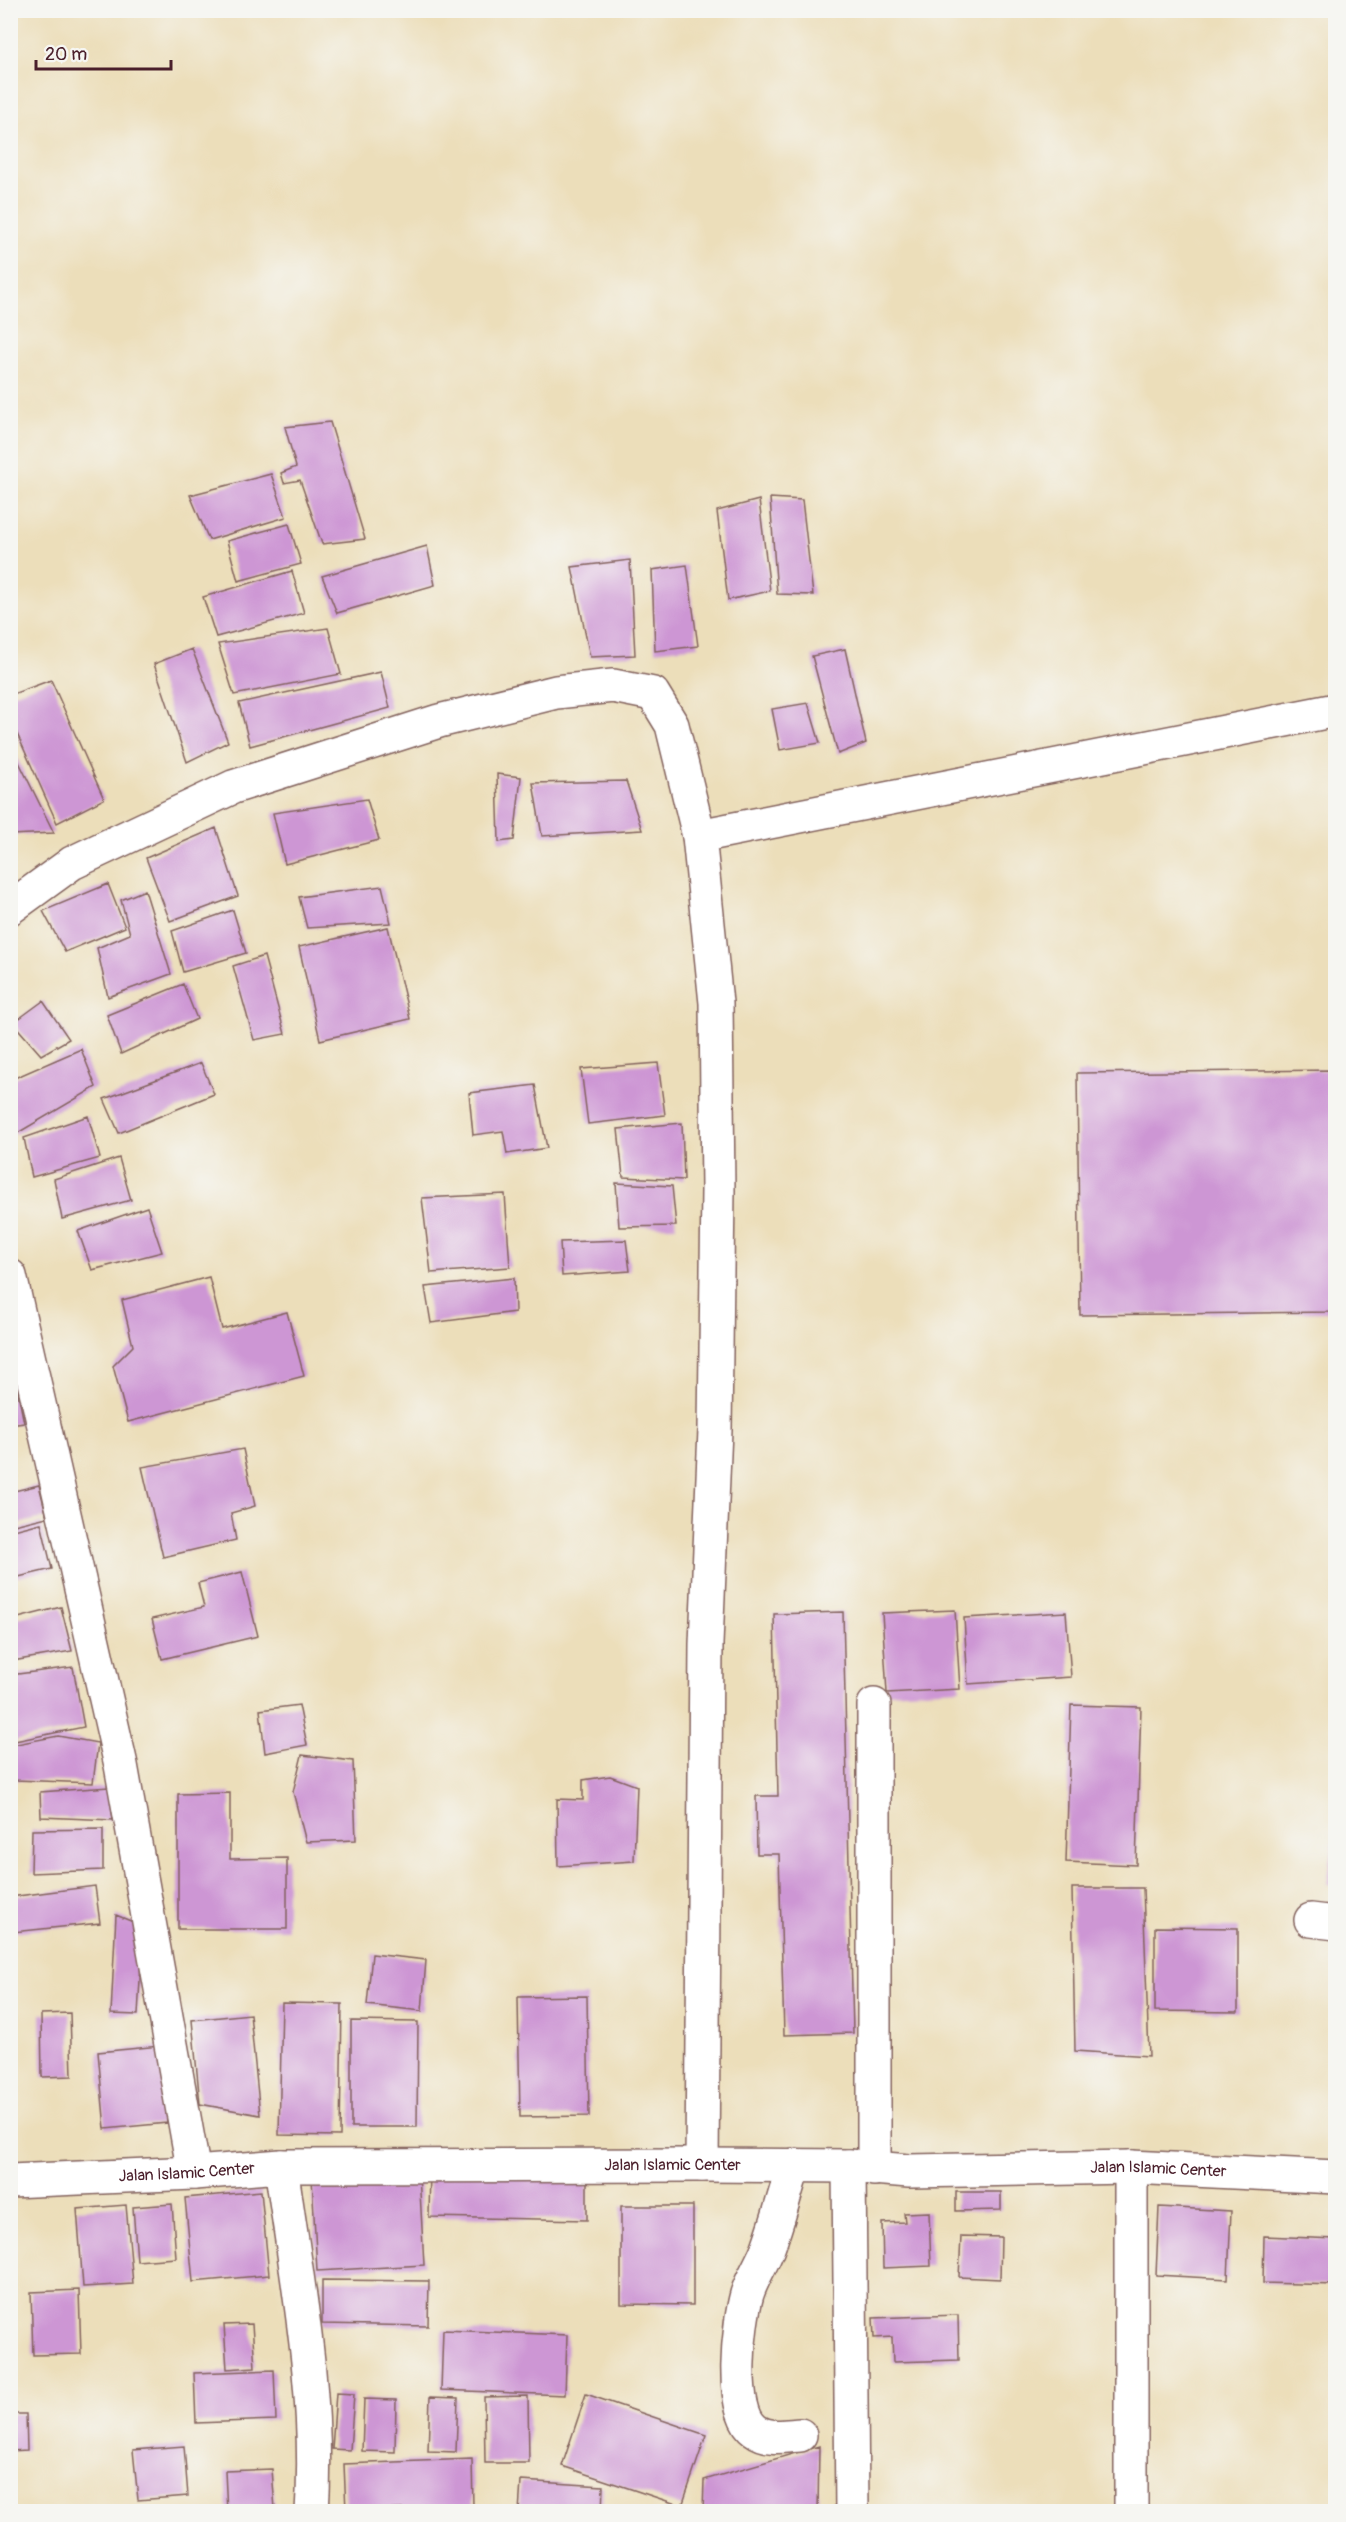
<svg xmlns="http://www.w3.org/2000/svg" width="1346" height="2522" font-family="Pangolin,sans-serif">
<style>
.building{fill:#cd96d4}
.lines{fill:none;stroke-linecap:round;stroke-linejoin:round}
.minor-casing{stroke:#83625d;stroke-width:36}
.minor{stroke:#fff;stroke-width:33}
.labels{text-anchor:middle;dominant-baseline:central;stroke-width:6;stroke-linejoin:round;paint-order:stroke}
.street-label{font-size:16px;fill:#4a1f2b;stroke:#f6f6f2}
</style>
<rect width="100%" height="100%" fill="#f6f6f2"/>
<filter id="ink" filterUnits="userSpaceOnUse"><feTurbulence type="fractalNoise" baseFrequency=".0167" numOctaves="2"/><feDisplacementMap in="SourceGraphic" scale="12" xChannelSelector="R" yChannelSelector="G"/><feConvolveMatrix kernelMatrix="1 2 1 2 8 2 1 2 1" color-interpolation-filters="sRGB"/></filter>
<filter id="wash" filterUnits="userSpaceOnUse"><feTurbulence type="fractalNoise" baseFrequency=".008" numOctaves="4" result="noise"/><feDisplacementMap in="SourceGraphic" scale="24" xChannelSelector="R" yChannelSelector="G"/><feGaussianBlur stdDeviation="1.35" result="paint"/><feColorMatrix in="noise" values="0 0 0 0 0 0 0 0 0 0 0 0 0 0 0 0 0 1.4 0 .05"/><feComposite in="paint" operator="in"/></filter>
<g filter="url(#wash)">
<rect width="100%" height="100%" fill="#ecdeba"/>
<g id="blocks">
<path class="building" d="M330,422L365,539L322,544L300,480L284,483L281,473L296,467L285,427Z
M271,474L286,517L209,540L190,495Z
M770,498L802,500L813,595L777,594Z
M759,500L770,591L728,600L717,511Z
M289,524L301,564L238,581L227,541Z
M427,546L435,585L337,613L322,576Z
M630,560L635,655L590,657L572,567Z
M687,565L698,646L655,651L652,570Z
M292,571L304,613L216,637L203,597Z
M328,628L341,674L234,695L218,644Z
M192,649L228,742L187,762L154,664Z
M845,649L866,743L838,754L812,656Z
M381,672L390,708L250,746L239,703Z
M51,680L104,799L57,823L10,718V695Z
M808,703L820,743L780,750L772,709Z
M10,750H13L54,833L10,835Z
M497,774L521,777L514,840L499,842Z
M626,781L642,830L542,836L533,783Z
M367,799L379,840L285,864L273,813Z
M216,828L238,896L170,921L146,858Z
M108,884L125,927L65,952L43,911Z
M382,886L391,923L307,928L299,897Z
M145,890L171,974L108,997L97,948L130,934L121,900Z
M233,910L246,953L183,972L172,931Z
M388,927L410,1019L320,1040L299,947Z
M264,956L285,1034L254,1040L233,966Z
M183,984L197,1019L121,1054L107,1015Z
M43,1001L69,1039L41,1055L13,1023Z
M81,1049L96,1087L16,1134L10,1125V1080Z
M201,1063L214,1094L119,1133L104,1099Z
M658,1063L665,1115L588,1124L581,1069Z
M1336,1070V1312L1080,1315L1077,1073Z
M535,1085L547,1148L507,1154L503,1131L473,1135L469,1093Z
M88,1116L100,1158L32,1177L24,1138Z
M682,1123L684,1180L623,1177L618,1129Z
M119,1158L131,1200L62,1219L54,1179Z
M616,1183L672,1186L676,1226L619,1227Z
M505,1194L510,1267L431,1273L422,1198Z
M147,1207L162,1252L92,1270L78,1231Z
M626,1240L630,1271L562,1276L560,1242Z
M209,1277L222,1329L287,1312L304,1376L128,1422L113,1366L133,1346L122,1300Z
M514,1278L515,1312L431,1323L425,1287Z
M14,1373L24,1423L10,1425V1374Z
M243,1449L255,1506L231,1513L236,1540L163,1557L142,1467Z
M39,1485L47,1517L10,1526V1492Z
M41,1523L52,1569L10,1579V1531Z
M242,1572L258,1636L162,1659L152,1619L204,1607L198,1583Z
M61,1607L72,1651L12,1661L10,1620Z
M955,1610L960,1689L887,1693L882,1613Z
M843,1612L853,2033L784,2035L779,1854H757L756,1796H778L774,1614Z
M1066,1612L1071,1677L968,1684L964,1618Z
M73,1667L84,1727L10,1742V1675Z
M299,1705L307,1745L265,1753L260,1710Z
M1071,1705L1141,1707L1136,1865L1066,1862Z
M58,1736L98,1743L93,1783L15,1780L11,1745Z
M302,1755L353,1761L356,1840L306,1842L293,1792Z
M610,1776L637,1786L634,1861L558,1866L557,1799L583,1800V1780Z
M109,1787L113,1820L41,1817L40,1792Z
M230,1793V1859L287,1858V1929H178V1794Z
M103,1829V1870L31,1873L32,1830Z
M1334,1837H1336V1886L1327,1885Z
M95,1886L100,1923L13,1932L10,1897Z
M1072,1888H1143L1149,2056L1075,2051Z
M116,1915L143,1926L138,2015L111,2014Z
M1155,1927L1238,1928V2012L1155,2011Z
M372,1954L426,1960L422,2011L367,2005Z
M587,1996L589,2116L520,2117L518,1997Z
M282,2003L342,2004L340,2136L279,2135Z
M70,2013L72,2076L42,2077L41,2014Z
M250,2014L260,2115L200,2104L192,2020Z
M351,2021L418,2022L417,2127H351Z
M160,2046L167,2123L105,2129L98,2052Z
M430,2169L587,2171V2220L429,2217Z
M419,2173L424,2265L317,2271L312,2178Z
M261,2191L269,2275L193,2282L185,2198Z
M956,2192H1001V2210L956,2211Z
M172,2204L176,2258L137,2261L133,2207Z
M126,2205L133,2284L83,2287L77,2209Z
M621,2206H693V2305L621,2304Z
M1159,2207L1231,2211L1228,2279L1156,2275Z
M929,2212L931,2266L883,2268L882,2223L905,2222L904,2213Z
M961,2236L1001,2237L1000,2279L959,2277Z
M1264,2236L1336,2239V2285L1263,2283Z
M322,2280L429,2281L428,2326L322,2324Z
M79,2290L81,2354L33,2355L31,2292Z
M958,2315L959,2360L893,2362L892,2337L874,2338L873,2318Z
M252,2324L255,2367L227,2369L224,2325Z
M443,2330L567,2335L565,2395L441,2390Z
M274,2370L276,2420L196,2423L194,2373Z
M336,2393L354,2394L350,2450L332,2449Z
M586,2394L706,2435L682,2506L562,2466Z
M528,2396L529,2463H485L484,2397Z
M430,2397L458,2398L456,2452L428,2451Z
M364,2399L396,2400L395,2452L362,2451Z
M10,2414H26L27,2450L10,2451Z
M184,2446L188,2496L138,2500L133,2450Z
M819,2446L818,2512H703L704,2480Z
M472,2459L473,2507L346,2511L344,2464Z
M272,2469L275,2509L227,2512L225,2471Z
M521,2481L603,2486L602,2512H519Z"/>
</g>
</g>
<g filter="url(#ink)">
<use href="#blocks" fill-opacity="0" stroke="#83625d" stroke-width="1.5"/>
<g class="lines">
<g class="minor-casing">
<g id="minor">
<path d="M10,908L72,863L233,787L439,721L556,692L613,686L653,694L672,725L699,836"/>
<path d="M10,1276L121,1765L194,2173"/>
<path d="M874,1705V2169"/>
<path d="M1311,1920L1336,1923"/>
<path d="M702,2165L706,1644L715,1430L718,1190L716,1003L699,836L1336,710"/>
<path d="M794,2165C785,2193 778,2221 768,2248C762,2264 752,2278 747,2294C739,2322 728,2411 755,2430C768,2440 785,2436 800,2435"/>
<path d="M281,2166C297,2280 320,2397 312,2512"/>
<path d="M849,2166L852,2512"/>
<path id="s1" d="M10,2181L194,2173L281,2166L702,2165L849,2166L909,2171L1131,2167L1336,2177"/>
<path d="M1131,2512V2167"/>
</g>
</g>
<use href="#minor" class="minor"/>
</g>
</g>
<g class="labels">
<g class="street-label">
<text stroke="none"><textPath href="#s1" startOffset="663">Jalan Islamic Center</textPath></text>
<text stroke="none"><textPath href="#s1" startOffset="1149">Jalan Islamic Center</textPath></text>
<text stroke="none"><textPath href="#s1" startOffset="177">Jalan Islamic Center</textPath></text>
</g>
</g>
<rect width="1346" height="2522" fill="none" stroke="#f6f6f2" stroke-width="36"/>
<path d="M36 60v9h135v-9" fill="none" stroke="#4a1f2b" stroke-width="3"/>
<text x="45" y="60" font-size="18" fill="#4a1f2b" stroke="#f6f6f2" stroke-width="4.5" paint-order="stroke">20 m</text>
</svg>
